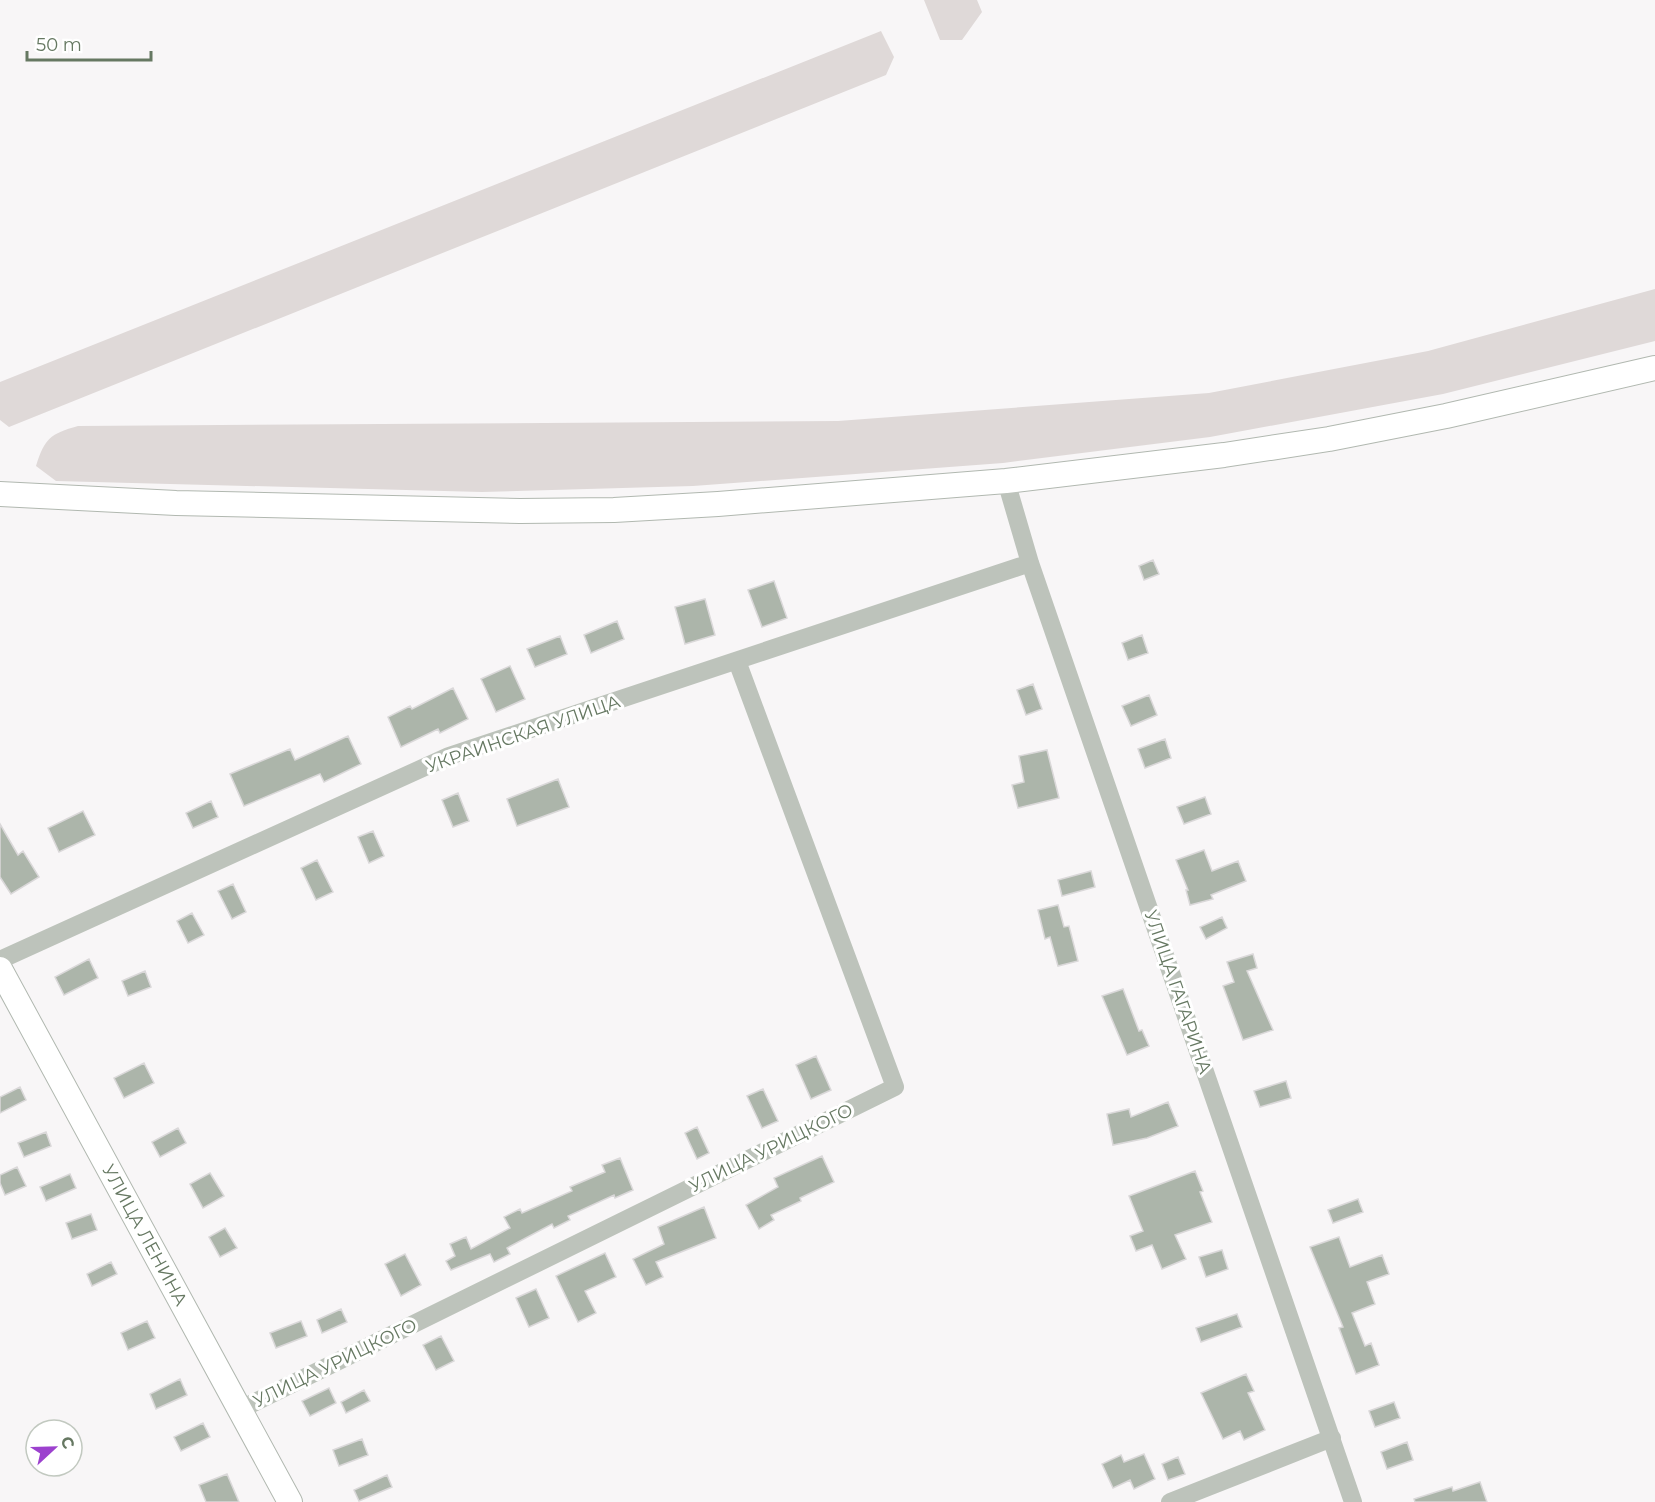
<svg xmlns="http://www.w3.org/2000/svg" width="1655" height="1502" font-family="Montserrat,sans-serif">
<style>
.green{fill:#dfd9d8}
.building{fill:#acb5aa;stroke:#dad8d9;stroke-width:1.5}
.lines{fill:none;stroke-linecap:round;stroke-linejoin:round}
.major-casing{stroke:#b1b8b0;stroke-width:26}
.minor{stroke:#bdc3bb;stroke-width:18}
.major{stroke:#fff;stroke-width:24}
.labels{text-anchor:middle;dominant-baseline:central;stroke-width:6;stroke-linejoin:round;paint-order:stroke}
.street-label{font-size:18px;fill:#667862;stroke:#fff}
</style>
<rect width="100%" height="100%" fill="#f8f6f7"/>
<path class="green" d="M924,0H977L982,12L962,40H940Z
M881,31L894,57L886,75L9,427L0,420V382Z
M1655,289V341L1443,394L1210,437L1003,463L693,486L482,492L56,481L36,466C45,438 50,434 78,426L838,421L1209,393L1428,351Z"/>
<path class="building" d="M1153,560L1159,574L1144,580L1139,566Z
M774,581L787,618L762,627L748,590Z
M705,599L715,635L685,644L675,607Z
M617,621L624,639L591,653L584,635Z
M1142,635L1148,653L1128,660L1122,643Z
M560,636L567,654L535,667L527,649Z
M510,666L525,699L496,712L481,679Z
M1033,684L1042,709L1026,715L1017,690Z
M453,688L468,719L440,733L438,729L401,747L388,717L410,706L412,709Z
M1149,695L1157,715L1131,726L1122,706Z
M348,736L361,764L324,782L320,774L244,806L230,774L290,749L295,760Z
M1165,739L1171,758L1145,768L1138,749Z
M1047,750L1059,798L1018,808L1012,785L1024,782L1019,756Z
M558,779L569,807L517,826L507,799Z
M458,793L469,821L453,827L442,800Z
M1205,797L1211,814L1184,824L1177,807Z
M211,801L218,817L193,828L186,813Z
M83,811L95,835L59,852L48,828Z
M0,824L18,855L23,851L39,877L11,894L0,877Z
M373,831L384,856L369,863L358,837Z
M1204,850L1212,871L1238,861L1246,881L1211,895L1213,899L1190,905L1186,890H1188L1176,860Z
M317,860L333,892L316,900L301,868Z
M1091,871L1095,887L1062,896L1058,880Z
M233,884L246,912L232,919L218,891Z
M1058,905L1064,927L1069,926L1078,961L1058,966L1050,937L1045,939L1038,910Z
M192,913L204,935L188,943L177,921Z
M1222,917L1227,928L1206,939L1200,927Z
M1253,954L1257,968L1247,971L1273,1030L1243,1040L1223,986L1234,982L1227,962Z
M89,959L98,978L64,995L55,977Z
M145,971L151,987L128,996L122,981Z
M1123,989L1139,1031L1142,1030L1149,1046L1127,1055L1102,996Z
M816,1056L831,1090L811,1099L796,1065Z
M144,1063L154,1083L124,1098L114,1078Z
M1286,1081L1291,1098L1260,1107L1254,1091Z
M20,1087L26,1100L0,1113V1097Z
M763,1089L778,1121L762,1128L747,1096Z
M1168,1102L1178,1126L1147,1138L1113,1145L1107,1114L1129,1109L1131,1117Z
M697,1127L709,1153L697,1159L685,1133Z
M178,1128L186,1143L160,1157L152,1142Z
M46,1132L51,1146L24,1157L18,1143Z
M822,1156L834,1182L800,1198L801,1201L771,1215L774,1220L759,1229L746,1205L778,1187L774,1178Z
M620,1158L633,1190L615,1198L614,1195L568,1216L570,1220L554,1228L552,1224L507,1248L510,1254L494,1262L490,1254L451,1270L446,1261L455,1256L450,1244L466,1237L471,1249L510,1228L504,1217L520,1209L522,1213L572,1191L570,1187L605,1172L602,1165Z
M17,1167L26,1186L5,1195L0,1183V1175Z
M1195,1171L1203,1191L1200,1192L1212,1222L1175,1235L1186,1259L1162,1269L1152,1245L1136,1251L1130,1236L1143,1231L1129,1196Z
M210,1173L224,1196L203,1208L190,1184Z
M70,1174L76,1188L46,1201L40,1187Z
M1358,1199L1363,1212L1333,1223L1328,1210Z
M704,1207L716,1238L656,1262L663,1277L646,1285L633,1259L664,1244L658,1227Z
M91,1214L97,1230L72,1239L66,1223Z
M225,1228L237,1248L220,1257L209,1237Z
M1339,1237L1350,1267L1382,1255L1389,1274L1367,1282L1375,1304L1352,1313L1365,1346L1371,1343L1379,1365L1356,1374L1339,1328L1343,1327L1310,1247Z
M1222,1250L1228,1269L1206,1277L1199,1257Z
M605,1253L616,1277L585,1291L596,1313L578,1322L556,1276Z
M405,1254L421,1285L401,1296L385,1264Z
M111,1262L117,1274L92,1286L87,1274Z
M536,1289L549,1318L529,1327L516,1298Z
M341,1309L347,1322L322,1333L317,1320Z
M1237,1314L1242,1327L1201,1342L1196,1328Z
M147,1321L155,1338L128,1350L121,1333Z
M301,1321L307,1336L276,1348L270,1333Z
M441,1336L454,1361L436,1370L423,1345Z
M1246,1374L1254,1391L1248,1393L1265,1430L1244,1440L1240,1431L1223,1439L1201,1393Z
M180,1379L187,1395L156,1409L150,1394Z
M329,1388L336,1403L310,1416L302,1401Z
M364,1390L370,1401L346,1413L341,1402Z
M1394,1402L1400,1418L1375,1427L1369,1411Z
M203,1423L210,1437L181,1451L174,1437Z
M362,1439L368,1455L339,1466L333,1450Z
M1407,1442L1413,1460L1387,1469L1381,1452Z
M1144,1454L1155,1479L1134,1489L1130,1480L1113,1488L1102,1464L1121,1455L1124,1462Z
M1178,1457L1185,1474L1168,1480L1162,1464Z
M227,1474L239,1502H206L199,1485Z
M387,1475L392,1487L359,1501L354,1490Z
M1480,1482L1487,1502H1415L1414,1499L1452,1487L1453,1491Z"/>
<g class="lines">
<g class="major-casing">
<g id="major">
<path d="M0,494L176,503L520,511L614,510L718,504L1006,481L1224,455L1329,439L1446,416L1655,368"/>
<path id="s1" d="M0,969L290,1502"/>
</g>
</g>
<path class="minor" d="M1006,481L1030,563L1353,1502
M0,960L449,756L1030,563
M239,1410L895,1087L737,661
M1170,1502L1332,1438"/>
<use href="#major" class="major"/>
</g>
<g class="labels">
<g class="street-label">
<text transform="translate(523 734) rotate(-19)">УКРАИНСКАЯ УЛИЦА</text>
<text transform="translate(1178 992) rotate(71)">УЛИЦА ГАГАРИНА</text>
<text transform="translate(771 1148) rotate(-26)">УЛИЦА УРИЦКОГО</text>
<text stroke="none"><textPath href="#s1" startOffset="303">УЛИЦА ЛЕНИНА</textPath></text>
<text transform="translate(335 1363) rotate(-26)">УЛИЦА УРИЦКОГО</text>
</g>
</g>
<g transform="translate(54 1448) rotate(68)"><circle r="28" fill="#ffffff" stroke="#c2c9c0" stroke-width="1.5"/>
<path d="M0-4.5L10 22L0 15L-10 22Z" fill="#9c41ce"/>
<text y="-9" font-size="16" font-weight="bold" text-anchor="middle" fill="#667862">С</text>
</g>
<path d="M27 51v9h124v-9" fill="none" stroke="#667862" stroke-width="3"/>
<text x="36" y="51" font-size="18" fill="#667862" stroke="#ffffff" stroke-width="4.5" paint-order="stroke">50 m</text>
</svg>
